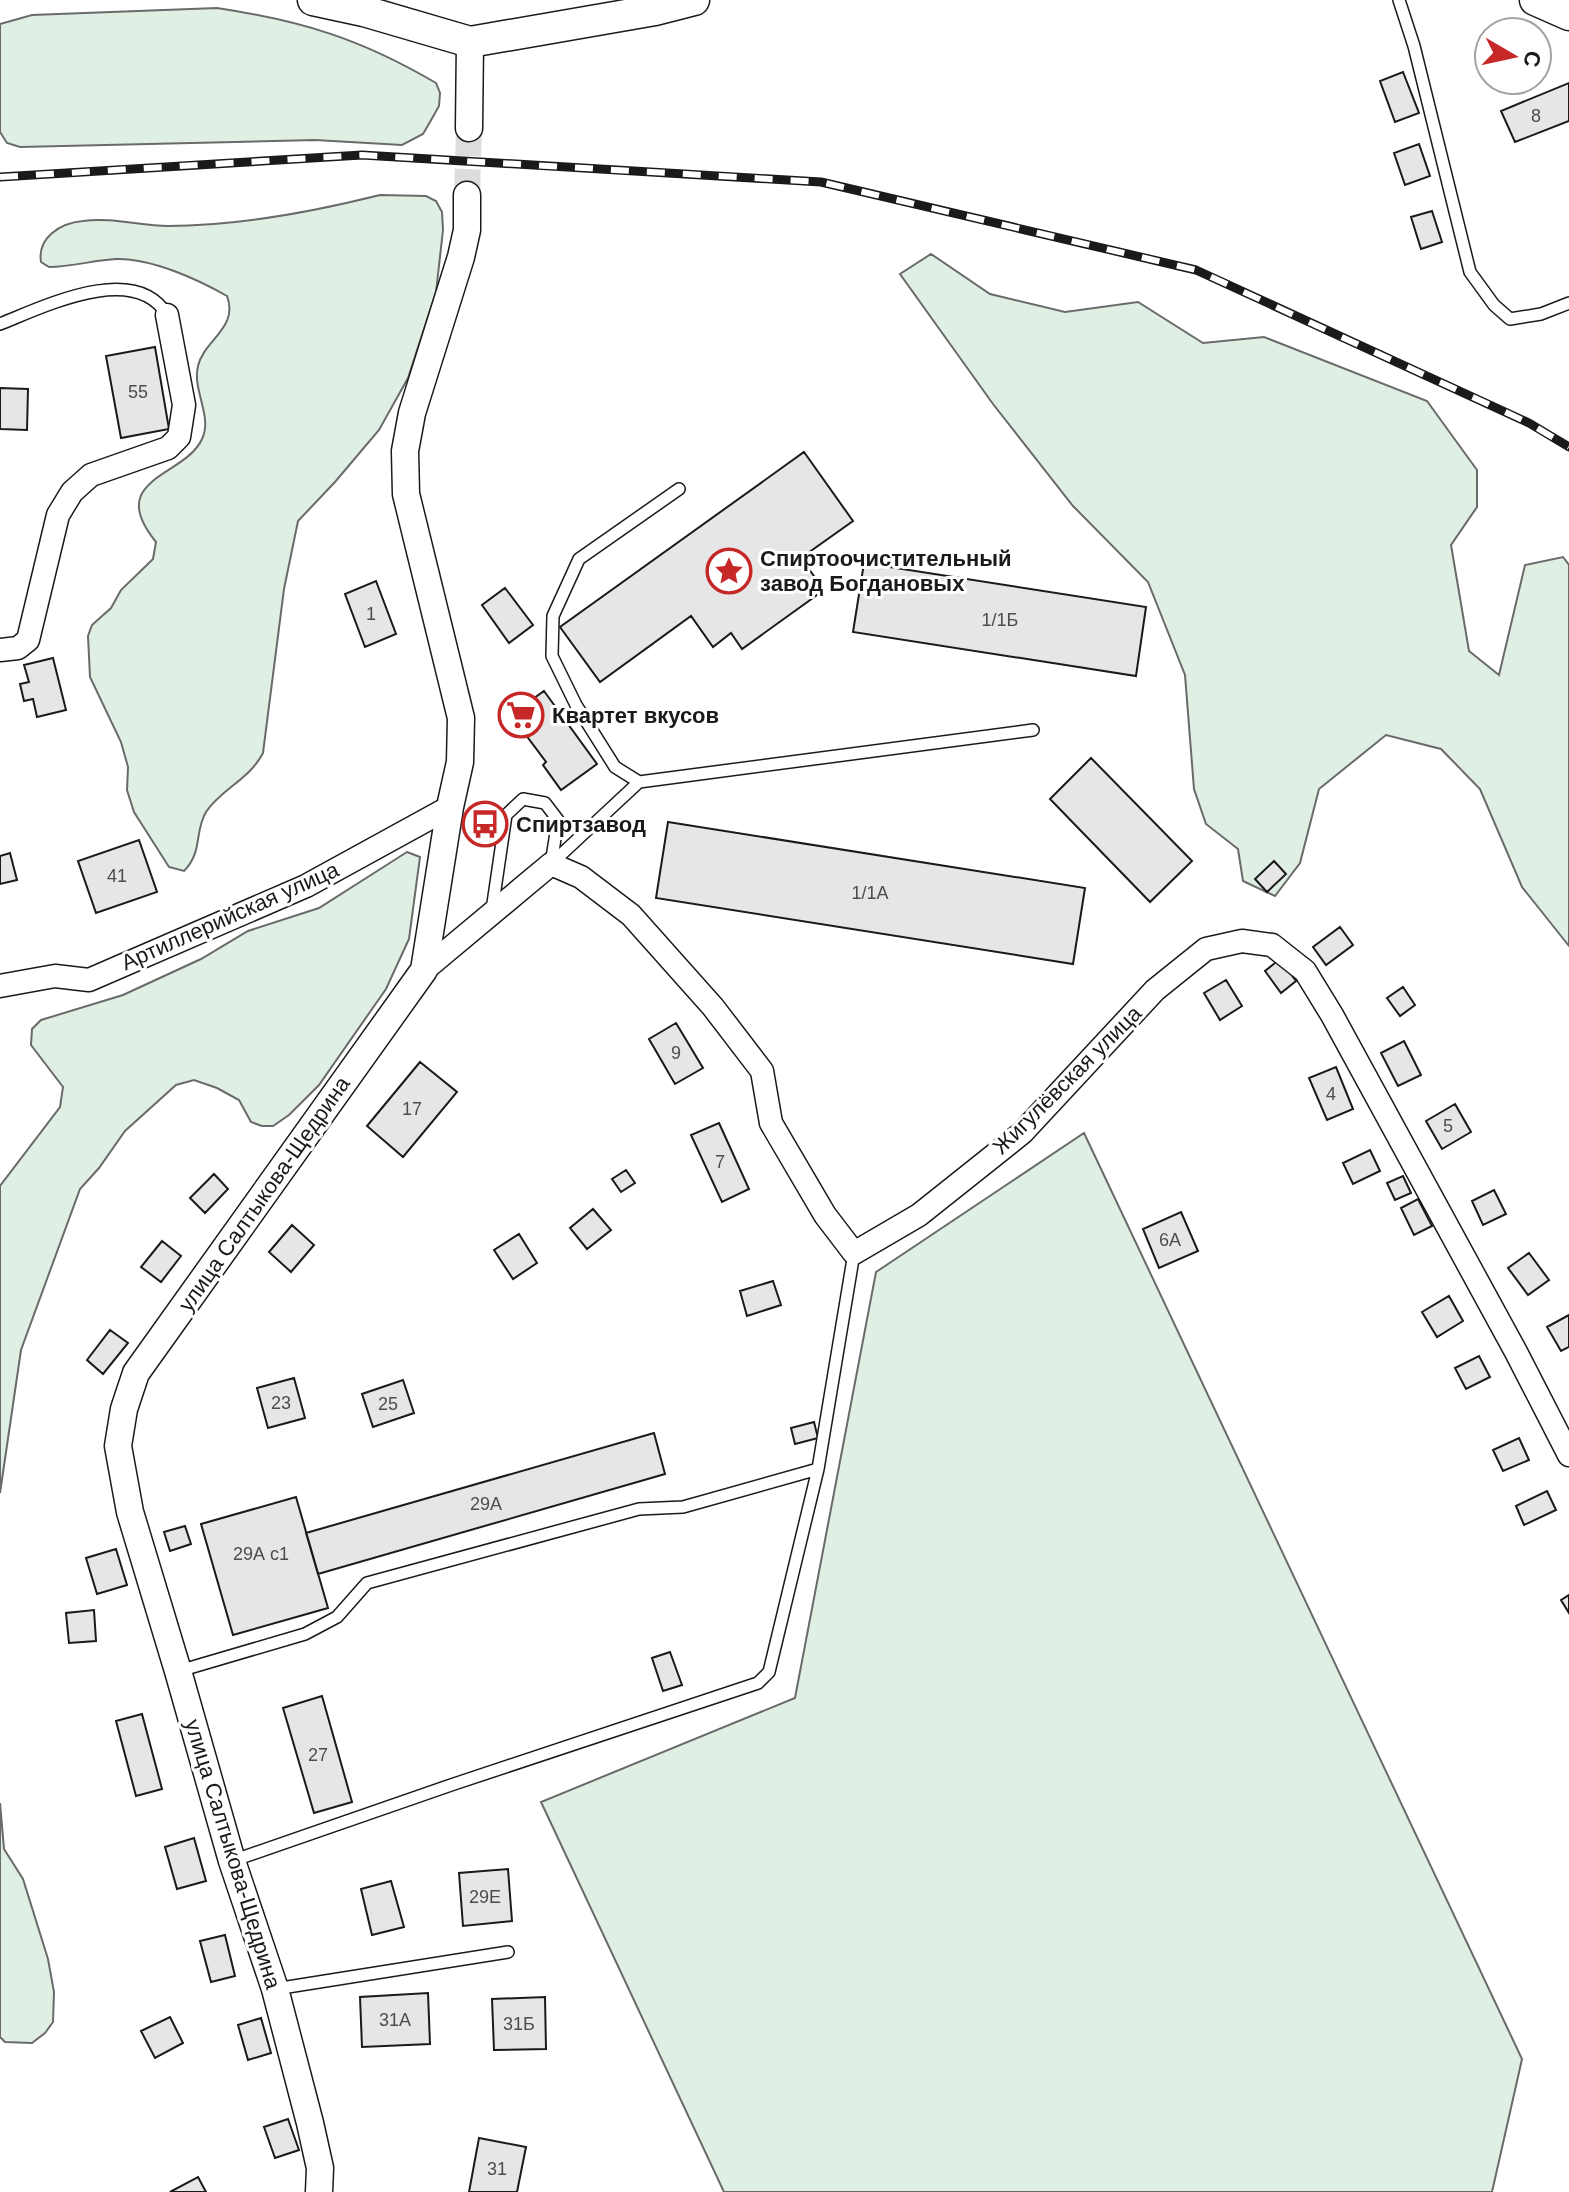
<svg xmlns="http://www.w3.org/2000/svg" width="1569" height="2192" font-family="Arial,sans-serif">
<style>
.green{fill:#e0efe3;stroke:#6a6a6a;stroke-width:2}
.building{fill:#e6e6e6;stroke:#1a1a1a;stroke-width:2}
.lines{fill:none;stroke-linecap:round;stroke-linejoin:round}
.tertiary-tunnel{stroke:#ddd;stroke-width:26;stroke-dasharray:26 13;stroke-linecap:butt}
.service-casing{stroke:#1a1a1a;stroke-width:14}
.minor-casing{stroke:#1a1a1a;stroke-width:25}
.tertiary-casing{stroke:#1a1a1a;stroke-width:29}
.secondary-casing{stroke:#1a1a1a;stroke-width:33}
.service{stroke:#fff;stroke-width:11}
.minor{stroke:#fff;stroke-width:22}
.tertiary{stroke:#fff;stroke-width:26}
.secondary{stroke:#fff;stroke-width:30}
.rail-casing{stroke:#1a1a1a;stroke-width:9}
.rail{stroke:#fff;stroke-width:6;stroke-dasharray:18;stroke-linecap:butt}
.labels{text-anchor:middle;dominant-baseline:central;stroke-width:6;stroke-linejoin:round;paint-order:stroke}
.number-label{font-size:18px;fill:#4d4d4d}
.poi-label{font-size:22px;font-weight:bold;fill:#1a1a1a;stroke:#fff;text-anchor:start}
.street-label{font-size:22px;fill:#1a1a1a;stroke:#fff}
</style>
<rect width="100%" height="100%" fill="#fff"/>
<path class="green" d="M217,8C303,21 361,39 436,83L440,93L439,106L430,122L423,134L402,145L315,140L20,147L7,143L0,132V24L32,15Z
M380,195L426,196L436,201L442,212L443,230L436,292L408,378L379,430L335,482L298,521L284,589L263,753C249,780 221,789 206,812C194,832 203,852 184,871L169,867L134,812L127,790L128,767L121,742L90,677L88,636L92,625L111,608L121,590L153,559L156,542C104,478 185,477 202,439C213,417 192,390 198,366C204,340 239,328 227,296C197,279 151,258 116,259C94,260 72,267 49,267L41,262C37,238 60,223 83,221C111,217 141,226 168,226C239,226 312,212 380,195Z
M931,254L990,294L1065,312L1138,302L1203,343L1264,337L1427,401L1477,470V507L1451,545L1469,651L1499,675L1525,565L1563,557L1569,565V946L1522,887L1480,789L1441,749L1386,735L1319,789L1300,863L1275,896L1243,881L1238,849L1206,824L1194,789L1185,675L1148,582L1073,506L993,404L900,274Z
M407,852L420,857L409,939L386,989L319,1085L289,1115L273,1126H262L251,1122L239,1100L217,1088L194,1080L176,1085L125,1131L99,1168L80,1189L21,1350L0,1493V1186L60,1107L63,1087L31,1045L32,1029L41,1020L123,995L201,959L248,931L319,908Z
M1084,1133L1522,2059L1492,2192H724L541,1802L795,1698L876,1272Z
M0,1803L4,1849L23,1879L48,1959L54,1992L53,2022L45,2033L32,2043L5,2042L0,2037Z"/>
<path class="building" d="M1403,72L1419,113L1395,122L1380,81Z
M1569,83V121L1515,142L1501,111Z
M1419,144L1430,176L1405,185L1394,153Z
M1432,211L1442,242L1421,249L1411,217Z
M155,347L169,429L121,438L106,356Z
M0,388L28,389L27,430L0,429Z
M804,452L853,521L801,558L824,590L742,649L731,633L713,647L691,616L600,682L560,627Z
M864,563L1146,607L1136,676L853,632Z
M376,581L396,634L365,647L345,594Z
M505,588L533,625L509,643L482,605Z
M53,658L66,710L37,717L33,699L24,701L20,684L29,682L24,665Z
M544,691L597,764L561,790L543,765L546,762L511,715Z
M1091,758L1192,861L1150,902L1050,799Z
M668,822L1085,888L1073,964L656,898Z
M139,840L157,892L96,913L78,861Z
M10,853L17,880L0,884V856Z
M1274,861L1286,874L1267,892L1255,879Z
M1340,927L1353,945L1326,965L1313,947Z
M1280,959L1296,981L1281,993L1265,971Z
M1226,980L1242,1006L1220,1020L1204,993Z
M1403,987L1415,1005L1400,1016L1387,998Z
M676,1023L703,1068L675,1084L649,1039Z
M1404,1041L1421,1075L1398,1086L1381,1053Z
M420,1062L457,1092L403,1157L367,1126Z
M1336,1067L1353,1109L1327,1120L1309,1078Z
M1455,1104L1471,1132L1442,1149L1426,1121Z
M719,1123L749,1189L722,1202L691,1135Z
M1370,1150L1380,1171L1353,1184L1343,1163Z
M626,1170L635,1183L621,1192L612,1179Z
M214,1174L228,1189L205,1213L190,1198Z
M1403,1176L1411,1193L1395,1200L1387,1183Z
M1494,1190L1506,1214L1483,1225L1472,1201Z
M1418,1199L1432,1226L1414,1235L1401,1208Z
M593,1209L611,1230L587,1249L570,1228Z
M1181,1212L1198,1251L1159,1268L1143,1229Z
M292,1225L314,1245L291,1272L269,1252Z
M519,1234L537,1263L513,1279L494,1250Z
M162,1241L181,1256L161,1282L141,1267Z
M1529,1253L1549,1280L1528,1295L1508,1268Z
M773,1281L781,1305L747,1316L740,1291Z
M1449,1296L1463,1321L1437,1337L1422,1312Z
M1569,1315V1347L1561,1351L1547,1327Z
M110,1330L128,1343L103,1374L87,1360Z
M1479,1356L1490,1377L1466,1389L1455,1368Z
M294,1378L305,1418L268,1428L257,1388Z
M403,1380L414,1413L373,1427L362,1394Z
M814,1422L818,1438L795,1444L791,1428Z
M654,1433L665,1474L318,1574L306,1533Z
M1519,1438L1529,1460L1503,1471L1493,1450Z
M1547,1491L1556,1510L1524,1525L1516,1506Z
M296,1497L328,1608L233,1635L201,1524Z
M185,1526L191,1544L170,1551L164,1532Z
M116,1549L127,1585L97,1594L86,1558Z
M1569,1595V1613L1561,1600Z
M94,1610L96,1641L69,1643L66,1613Z
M670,1652L682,1685L663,1691L652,1658Z
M322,1696L352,1802L314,1813L283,1708Z
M142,1714L162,1789L136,1796L116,1721Z
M194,1838L206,1881L177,1889L165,1847Z
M508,1869L512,1921L463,1926L459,1873Z
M391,1881L404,1927L372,1935L361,1889Z
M225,1935L235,1976L211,1982L200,1941Z
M428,1993L430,2044L362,2047L360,1997Z
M545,1997L546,2049L494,2050L492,1999Z
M170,2017L183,2043L155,2058L141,2031Z
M261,2018L271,2053L248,2060L238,2025Z
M288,2119L299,2150L275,2158L264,2127Z
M479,2138L526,2147L517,2192H469Z
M198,2177L206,2192H170Z"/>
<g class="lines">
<path class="tertiary-tunnel" d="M467,195L469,128"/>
<g class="service-casing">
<path id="service" d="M1399,0L1414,46L1470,272L1494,305L1510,319L1541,314L1569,303
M0,324C43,307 135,261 167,315
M679,489L579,559L553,616L552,656L576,705L615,767L639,782L1033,730
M552,863L639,782
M492,910L506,815L523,799L545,803L558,820L551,864
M179,1671L305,1634L337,1617L367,1583L639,1509L683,1507L818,1469
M232,1861L454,1784L758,1683L769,1672L818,1469L854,1253
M275,1989L508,1952"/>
</g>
<g class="minor-casing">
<path id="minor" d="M0,650L18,648L28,640L58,515L72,492L91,475L168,448L179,437L184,405L167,315
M424,970L551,864L581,877L631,915L713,1007L762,1071L771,1123L825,1215L854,1253L919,1215L1022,1133L1155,990L1206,949L1242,941L1272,945L1305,971L1332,1015L1516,1352L1569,1455
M0,986L55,976L89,980L306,886L450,807"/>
</g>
<g class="tertiary-casing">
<path id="tertiary" d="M469,128L470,42
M319,2192L320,2168L310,2123L275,1989L232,1861L178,1671L130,1512L118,1446L124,1409L136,1373L424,970L450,807L460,762L461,718L406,494L405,451L412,413L461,257L467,230V195"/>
</g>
<g class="secondary-casing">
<path id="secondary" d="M313,0L364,11L470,42L655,10L694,0
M1535,0L1569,15"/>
</g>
<use href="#service" class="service"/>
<use href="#minor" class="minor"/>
<use href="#tertiary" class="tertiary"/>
<use href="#secondary" class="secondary"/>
<g class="rail-casing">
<path id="rail" d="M0,177L362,155L821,182L1196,270L1529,423L1569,447"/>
</g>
<use href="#rail" class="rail"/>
</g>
<defs>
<g id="sight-ring" transform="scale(2.3)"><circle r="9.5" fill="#fff" stroke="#c62828" stroke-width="1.5"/><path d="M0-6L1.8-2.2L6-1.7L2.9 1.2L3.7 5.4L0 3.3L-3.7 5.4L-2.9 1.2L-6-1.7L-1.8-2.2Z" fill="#c62828"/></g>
<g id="supermarket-ring" transform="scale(2.3)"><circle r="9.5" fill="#fff" stroke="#c62828" stroke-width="1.5"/><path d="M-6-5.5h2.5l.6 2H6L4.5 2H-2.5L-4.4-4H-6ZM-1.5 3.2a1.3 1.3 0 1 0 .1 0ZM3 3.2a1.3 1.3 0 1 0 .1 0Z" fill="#c62828"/></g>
<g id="bus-ring" transform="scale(2.3)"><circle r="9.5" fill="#fff" stroke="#c62828" stroke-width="1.5"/><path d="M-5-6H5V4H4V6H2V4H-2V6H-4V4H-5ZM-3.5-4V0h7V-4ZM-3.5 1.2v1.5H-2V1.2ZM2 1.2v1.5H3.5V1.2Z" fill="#c62828"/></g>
</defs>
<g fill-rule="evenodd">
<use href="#sight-ring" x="729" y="571"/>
<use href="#supermarket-ring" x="521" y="715"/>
<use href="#bus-ring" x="485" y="824"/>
</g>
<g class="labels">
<g class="number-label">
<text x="1536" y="116">8</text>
<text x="138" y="392">55</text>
<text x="371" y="614">1</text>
<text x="1000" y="620">1/1Б</text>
<text x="117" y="876">41</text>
<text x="870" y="893">1/1А</text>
<text x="676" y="1053">9</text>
<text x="1331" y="1094">4</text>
<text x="412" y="1109">17</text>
<text x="1448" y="1126">5</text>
<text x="720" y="1162">7</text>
<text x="1170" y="1240">6А</text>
<text x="281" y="1403">23</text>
<text x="388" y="1404">25</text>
<text x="486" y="1504">29А</text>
<text x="261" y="1554">29А с1</text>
<text x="318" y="1755">27</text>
<text x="485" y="1897">29Е</text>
<text x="395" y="2020">31А</text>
<text x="519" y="2024">31Б</text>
<text x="497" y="2169">31</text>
</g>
<g class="poi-label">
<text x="760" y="558">Спиртоочистительный<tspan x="760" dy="25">завод Богдановых</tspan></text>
<text x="552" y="715">Квартет вкусов</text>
<text x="516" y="824">Спиртзавод</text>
</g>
<g class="street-label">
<text transform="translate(230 916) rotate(-24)">Артиллерийская улица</text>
<text transform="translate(1067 1080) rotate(-45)">Жигулёвская улица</text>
<text transform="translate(264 1194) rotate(-55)">улица Салтыкова-Щедрина</text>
<text transform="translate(233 1854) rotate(73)">улица Салтыкова-Щедрина</text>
</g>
</g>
<g transform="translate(1513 56) rotate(99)"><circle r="38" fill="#ffffff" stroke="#a3a3a3" stroke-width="2"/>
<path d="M0-6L14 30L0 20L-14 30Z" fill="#c62828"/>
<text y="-12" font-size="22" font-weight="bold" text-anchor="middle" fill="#1a1a1a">С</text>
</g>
</svg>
